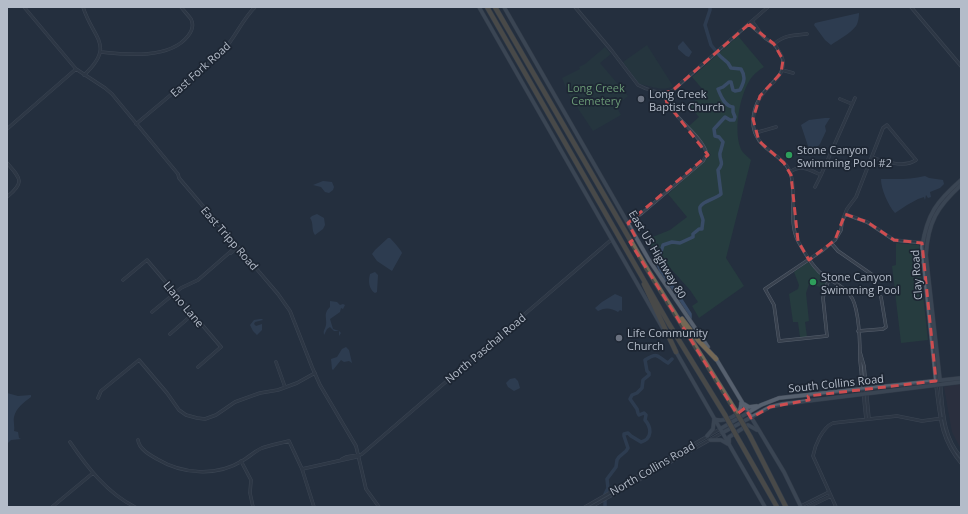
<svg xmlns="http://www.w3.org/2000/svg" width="968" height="514" font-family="'Open Sans',sans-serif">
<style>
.medical{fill:#32303f}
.green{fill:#263c3f}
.water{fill:#394c67}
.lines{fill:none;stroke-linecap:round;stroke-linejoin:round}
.river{stroke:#394c67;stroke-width:3.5}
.minor-casing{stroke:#565f6c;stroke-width:3.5}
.major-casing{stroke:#414a57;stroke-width:4.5}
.highway-casing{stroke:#434c59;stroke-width:5.5}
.minor{stroke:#38414e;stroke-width:2.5}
.major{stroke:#56606e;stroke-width:3.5}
.highway{stroke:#746855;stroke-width:4.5}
.highway-bridge-casing{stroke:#434c59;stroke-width:5.5;stroke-linecap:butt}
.highway-bridge{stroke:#746855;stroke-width:4.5}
.marked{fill:none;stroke:#ce4d50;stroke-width:3;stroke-dasharray:8 5;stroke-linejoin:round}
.worship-dot{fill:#6b7280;stroke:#1d2633;stroke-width:1.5}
.leisure-dot{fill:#2e9e5b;stroke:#1d2633;stroke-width:1.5}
.labels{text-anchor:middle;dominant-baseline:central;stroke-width:3.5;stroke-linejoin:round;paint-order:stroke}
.street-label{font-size:11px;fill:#b4bcc9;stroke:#1d2633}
.park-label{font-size:11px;fill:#6b9a76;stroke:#1d2633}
.poi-label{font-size:11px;fill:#b4bcc9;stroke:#1d2633;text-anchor:start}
</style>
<rect width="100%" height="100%" fill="#242f3e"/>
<path class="medical" d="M961,384V449L952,432L944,387Z"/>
<path class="green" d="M738,36L764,67C759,70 755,73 752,77C740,92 732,134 742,151C744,154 748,157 751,160L726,258L744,286L699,318L692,306L698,302L690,290L645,240L670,230L687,217L668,194L711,155L689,126L699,117L689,106L705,92L692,77Z
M647,45L673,86C663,92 651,86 639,84L623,62Z
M605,47L611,54L600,63L628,96L616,106L621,115L593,131L569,95L562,78L580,69L579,67L585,64Z
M896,243L919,245V258L928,340L901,343L892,266L896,265Z
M808,262L827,281L824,288L809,284L806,293L809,321L805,322L807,337H800L798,322H793L789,294L798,289L799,285L794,272Z"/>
<path class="water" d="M859,13C859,17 858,23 856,26C850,34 839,39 831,45L825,40L814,25L815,23Z
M683,41L692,52L689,57L686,56L678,49V46Z
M825,118H830L825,126L826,131L820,144L815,149L810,152L801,125L809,120Z
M925,176L929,178L943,180L944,184L940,188L930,192L931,197L928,198L926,195L925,200L924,197L918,199L907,205L895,213C888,205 881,189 881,179C896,179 910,180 925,176Z
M323,181L332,182L334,187L333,190L329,193L325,192L321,187L313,185Z
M317,214L324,218L325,225L323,229L315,235C311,230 314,223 310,218L312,216Z
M388,238H390C393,241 401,250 402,253L392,271L377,261L372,254L375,250Z
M375,272L378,275L377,292L375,293C369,289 368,282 370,274Z
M615,294L622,297V311L620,310L618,312C611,308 606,307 598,311L595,308L602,302Z
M330,301L337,302L340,305L343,304L345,305L343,309L341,308L340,312L330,319L333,329L339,331L341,333L339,336V331H334L330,327L327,329L324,335C323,330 325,330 326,325C327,317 323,314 330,307Z
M260,319H262L263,320L255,322L254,324L256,326L262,324V330L257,335L253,331L250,325L254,320Z
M346,347L349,350L352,363L349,361L344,362L341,360L333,370L332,369L331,359L337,357L342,349Z
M515,378L518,381L520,388L514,391L508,387L506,383L510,379Z
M7,393L18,396L31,395V397C24,402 16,408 14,417C13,422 15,426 14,431L18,432L19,438L21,439L11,440L7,444Z"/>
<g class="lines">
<path class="river" d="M690,318V314L674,289L662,275L657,261L660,255L663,245L672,242L680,243L693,237V234L699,229H702C702,226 703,222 703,220C702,215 699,212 700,207C702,201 716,199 721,194L718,170C725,162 719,161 720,153C721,150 722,146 723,142L719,137L715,136L714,129L725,117L730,120H734L735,117L733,112V107C725,106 721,97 718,89L723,87L729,82H731L733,90L735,91L740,90C744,82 746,77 741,69L731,68L728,63L720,56L711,45L705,25L710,10V7
M605,507V494L608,488L607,479L616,467L617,460L619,457L626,451L628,448L624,436V434L628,433L631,436L641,442C652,439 652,428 645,420L646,415L644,413L639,415L638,413L637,409L630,399L632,395L637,393L642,388L643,380L649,375V373L647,371L645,360C659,351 657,357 668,363L672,359"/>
<g class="minor-casing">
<path id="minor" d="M24,7L76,69L105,88L112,94L178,174L179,178L278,294L290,311L312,367L320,385L356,446L366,489L379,507
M83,7C93,39 116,45 84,75
M575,7L612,51L638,85C647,90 662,95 672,91L768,7
M911,7L961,66
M749,24L762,35L752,21
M762,35C765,39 770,41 774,44C777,47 780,53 782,57C788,74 770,83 762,95C754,105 750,123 756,135C764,153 786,156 791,175C797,196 788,222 798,241C804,252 813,268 823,275C832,282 844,286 850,295C860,307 860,344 860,360L866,419
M774,44C784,35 794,35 807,34
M101,52C128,55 170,59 188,36C192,31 194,25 191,19C188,15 184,11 181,7
M782,70L793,73
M840,99L852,104
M136,124L222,52C235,38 242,20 255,7
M7,129L76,69
M755,133L776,127
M7,163C21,179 25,182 7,197
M790,172C801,164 810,170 821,175
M815,187L821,175L855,98
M845,214L867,222L894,240L927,243
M628,223L642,213L703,161L707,154C700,132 670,118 664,93
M832,244L838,251L874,276
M231,253L238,247
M123,280L147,260L221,347L198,367
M829,280L825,289L823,298L827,336L779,341L774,305L765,289L823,250L835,240L841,230L842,222L847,209L856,197L883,128L887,125L916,160C905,168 884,162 872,157
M152,312L181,288L198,280L237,246
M858,331L883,329L886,327L881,297
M170,334L193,314
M860,352L864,366L869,419
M276,362L285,387
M940,380C943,408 942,436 961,457
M936,385C940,416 940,438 961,463
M98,398L101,391L139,360L167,393L179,410L186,415L197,418L205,419L216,415L235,402L260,393L278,390L297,383L315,373
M138,440C139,449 150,455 157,459C182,474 216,477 242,461C249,457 255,451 262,448C271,445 280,443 289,441L302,469L314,507
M70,442C87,467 107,493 135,507
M342,459L346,457L358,455
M241,461L251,480L250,493L253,507
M302,469L356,457L362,454L611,240
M801,506L829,492
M52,507L93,473
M585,507L720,429
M591,507L722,433
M808,507L831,496
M836,507L813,456C815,445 822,428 833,423L897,416L922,421L944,418"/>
</g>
<g class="major-casing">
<path id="major" d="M479,7L666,334
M504,7L649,260L708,347
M675,350L765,507
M715,357L784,472L801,507
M940,380L926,255C928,222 937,207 961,185
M936,381L922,247C927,214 937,201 961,180
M744,404L749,407L757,406
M714,419C725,423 742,415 741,403
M720,429L761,405L779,398L961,378
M722,433L770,407L783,404L961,382
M707,436L713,429L714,420
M710,440H721L728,444
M729,444V437L748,425L757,430"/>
</g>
<g class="highway-casing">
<path id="highway" d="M487,7L669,324L725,415
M495,7L647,269L735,410
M644,284L676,352
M682,319L698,340L716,359
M736,435L777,507
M750,436L786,507"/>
</g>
<use href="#minor" class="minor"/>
<use href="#major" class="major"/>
<use href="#highway" class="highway"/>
<g class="highway-bridge-casing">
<path id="highway-bridge" d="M735,410L750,436
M725,415L736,435"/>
</g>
<use href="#highway-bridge" class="highway-bridge"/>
</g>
<path d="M0 0H968V514H0ZM749,24L774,44L783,60L781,73L760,96L753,119L759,141L784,163L791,175L798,241L809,260L835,240L845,214L867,222L894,240L922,243L936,381L808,396L809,400L770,407L751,418L745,408L737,414L630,242L636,238L628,223L708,155L667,103L664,93L672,91Z" fill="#242f3e" fill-opacity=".55" fill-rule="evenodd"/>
<path class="marked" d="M749,24L774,44L783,60L781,73L760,96L753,119L759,141L784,163L791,175L798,241L809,260L835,240L845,214L867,222L894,240L922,243L936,381L808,396L809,400L770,407L751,418L745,408L737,414L630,242L636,238L628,223L708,155L667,103L664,93L672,91Z"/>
<g class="worship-dot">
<circle cx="641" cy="99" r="4"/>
<circle cx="619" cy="338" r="4"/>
</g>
<g class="leisure-dot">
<circle cx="789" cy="155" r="4"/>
<circle cx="813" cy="282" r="4"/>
</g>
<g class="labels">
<g class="street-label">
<text transform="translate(200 69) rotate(-42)">East Fork Road</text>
<text transform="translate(230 238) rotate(49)">East Tripp Road</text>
<text transform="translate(658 254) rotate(59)">East US Highway 80</text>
<text transform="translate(916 275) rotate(-94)">Clay Road</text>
<text transform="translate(184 304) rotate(50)">Llano Lane</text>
<text transform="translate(485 348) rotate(-40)">North Paschal Road</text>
<text transform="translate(836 383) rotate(-6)">South Collins Road</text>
<text transform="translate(652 468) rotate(-30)">North Collins Road</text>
</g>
<g class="park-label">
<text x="596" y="87">Long Creek<tspan x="596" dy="13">Cemetery</tspan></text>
</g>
<g class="poi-label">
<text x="649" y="93">Long Creek<tspan x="649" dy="13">Baptist Church</tspan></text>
<text x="797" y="149">Stone Canyon<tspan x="797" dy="13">Swimming Pool #2</tspan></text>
<text x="821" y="276">Stone Canyon<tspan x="821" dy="13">Swimming Pool</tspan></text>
<text x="627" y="332">Life Community<tspan x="627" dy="13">Church</tspan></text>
</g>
</g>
<rect width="968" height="514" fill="none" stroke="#b4bcc9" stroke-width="16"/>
</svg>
